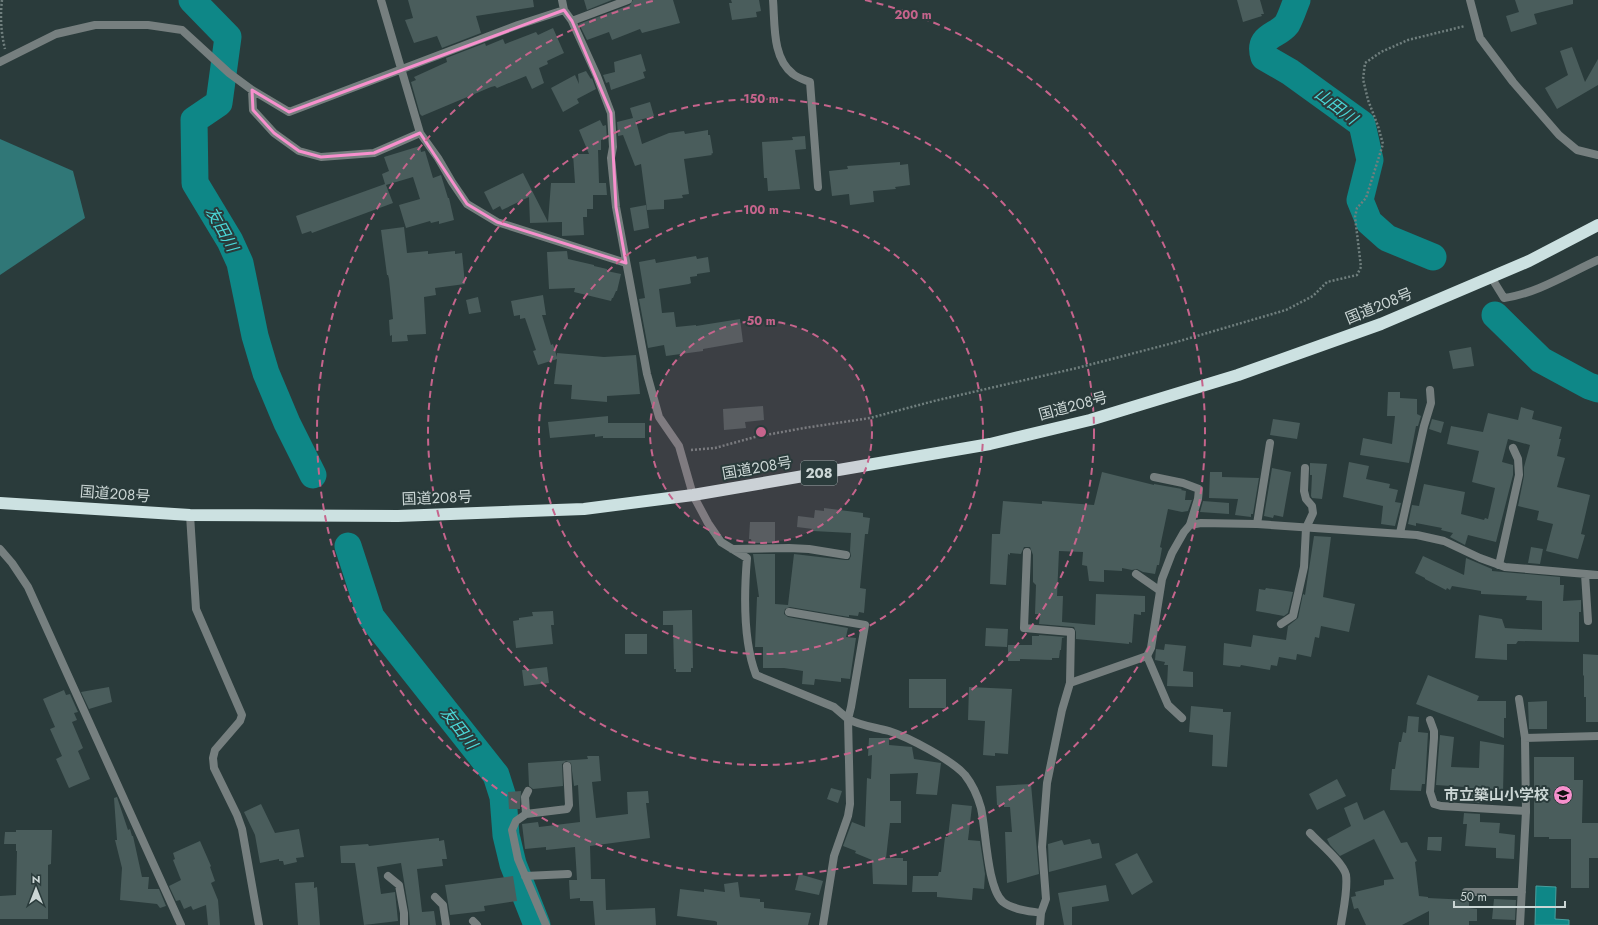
<svg xmlns="http://www.w3.org/2000/svg" width="1598" height="925" font-family="Jost,'Noto Sans JP',sans-serif">
<style>
.forest{fill:#307777}
.water{fill:#0e8787;stroke:#479f9e}
.lines{fill:none;stroke-linecap:round;stroke-linejoin:round}
.river{stroke:#0e8787;stroke-width:27}
.building{fill:#4a5d5c}
.path{stroke:#707f7e;stroke-width:2.5;stroke-dasharray:2 2;stroke-linecap:butt}
.lane{stroke:#767f7f;stroke-width:8}
.street{stroke:#767f7f;stroke-width:8}
.highway{stroke:#cce1e1;stroke-width:12}
.marked{fill:none;stroke:#f790cd;stroke-width:3;stroke-linejoin:round}
.ring{fill:none;stroke:#c6648c;stroke-width:2;stroke-dasharray:7 5}
.labels{text-anchor:middle;dominant-baseline:central;stroke-width:4;stroke-linejoin:round;paint-order:stroke}
.shield{fill:#2a3b3b;stroke:#9ba8a7;stroke-width:1}
.shield-label{font-size:14px;font-weight:bold;fill:#cbd6d5}
.street-label{font-size:15px;fill:#cbd6d5;stroke:#2a3b3b}
.poi-label{font-size:15px;font-weight:bold;fill:#cbd6d5;stroke:#2a3b3b;text-anchor:end}
.water-label{font-size:16px;font-style:italic;fill:#4bd7d7;stroke:#2a3b3b}
.centre{fill:#c6648c;stroke:#2a3b3b;stroke-width:2}
.ring-label{font-size:12px;text-anchor:middle;font-weight:bold;fill:#c6648c;stroke:#2a3b3b;stroke-width:4;stroke-linejoin:round;paint-order:stroke}
</style>
<rect width="100%" height="100%" fill="#2a3b3b"/>
<path class="forest" d="M0,139L73,171L85,218L0,275Z"/>
<path class="water" d="M1536,886L1556,887L1555,919L1569,920V925H1535Z"/>
<g class="lines">
<path class="river" d="M192,0L228,37L219,103L194,120L195,183L230,241L240,263L255,336L266,373L287,423L313,475
M1297,0C1294,7 1291,17 1287,24C1277,37 1257,35 1264,57L1290,72L1362,124L1370,160L1360,200L1369,222L1387,238L1433,257
M1495,315L1541,360L1589,386L1598,389
M348,546L371,617L496,775L503,797L506,835L513,864L537,925"/>
</g>
<path class="building" d="M408,0H533L534,7L476,16L481,33L442,48L437,36L414,43L405,20L413,18Z
M584,0H612L587,10Z
M633,0H673L680,23L642,33L640,29L612,40L609,32L587,40L579,24L630,5Z
M731,0H759L761,11L756,12L757,17L732,20L729,3H732Z
M1237,0H1260L1264,14H1261L1262,16L1243,22Z
M1515,0H1573V4L1534,14L1537,24L1511,32L1506,16L1519,12Z
M553,28L564,53L547,61L548,64L539,68L544,83L532,89L526,76L497,88L495,86L491,87L422,116L420,114L411,82L416,80L414,77L447,62L446,58L485,43L486,46L503,39L505,44L536,32L538,35Z
M1572,47L1585,82L1598,59V85L1557,109L1545,88L1568,75L1560,51Z
M641,54L646,71L643,72L645,78L611,90L609,82L606,83L603,75L615,72L614,62Z
M586,71L591,79L592,78L596,89L577,99L579,103L563,112L551,88L575,75L579,84L578,74Z
M650,102L654,116L636,121L642,144L669,133L684,131L685,134L708,130V135H710L713,153L711,154L712,155L684,159L689,194L682,195L683,198L664,200V209L647,210L641,164L635,166L623,135L618,136L617,122L633,118L630,108Z
M600,120L603,126L606,125L607,139L601,140V150H598L599,183H606L607,195H593V209H587V217H583L584,235L562,236V222L530,223L529,197L502,210L500,206L493,210L484,192L523,173L548,222L551,183H575L573,154H589L579,130Z
M805,136L806,149L795,150L800,189L768,191L767,178H764L762,142L793,140L792,137Z
M420,146L421,152L425,151L433,178L441,175L448,198H449L454,220L439,224V221L431,223L430,221L406,228L399,205L420,199L413,177L386,185L393,203L312,233L311,231L302,234L296,216L385,184L382,174L389,171L384,157Z
M900,162V165L908,164L910,185L895,187L896,189L873,191L874,202L850,205L849,194L832,196L829,171L848,169L847,166Z
M646,205L649,228L634,231L630,208Z
M404,227L407,253L428,251V254L455,251V254L462,253L465,284L435,288L436,295L424,297L426,334L407,335L408,341L392,342V335L390,336L389,320L393,319L389,279L388,275H387L381,230Z
M567,251L568,259L594,265V266L607,269V271L621,274L617,291H616L613,298H612L611,301L574,292L575,288L549,289L547,252Z
M696,256L697,259L708,257L710,272L697,274V276L690,277L691,283L689,284L659,289L662,313L674,312L676,327L696,325V326L740,319L743,342L703,349V351L666,356L664,345L648,348L639,299L645,298L639,262L655,259L656,263Z
M543,295L546,315H542L551,345L553,344L557,357V353L604,357L636,355L640,394L607,396V402L571,399L572,385L554,384L557,359L538,365L533,351L536,350L525,318L520,319V315L514,316L511,301Z
M478,297L481,312L469,314L466,300Z
M1471,347L1474,366L1453,369L1449,351Z
M1388,392H1400V398L1417,399V414L1421,416L1418,426H1416L1409,463L1360,455L1363,438L1392,444L1395,416H1387Z
M763,406L764,420L745,422L746,428L724,430L723,409Z
M1521,407L1534,411L1532,419L1562,427L1559,439H1561L1557,456L1565,458L1557,487L1590,495L1581,534L1585,535L1578,559L1546,551L1553,524L1537,520L1539,511L1518,506L1524,476V467L1530,445L1508,439L1502,462L1513,465V475L1496,542L1468,535L1465,545L1450,537L1453,533L1441,530L1442,528L1416,523V526L1408,524L1412,505L1419,506L1424,484L1465,492L1461,514L1484,520L1485,518L1488,519L1495,488L1472,482L1479,451L1447,444L1451,426L1483,432L1488,413L1518,420Z
M608,416V423H645V438H603V436L595,437V434L550,438L548,422Z
M1273,419L1300,423L1297,439L1270,435Z
M1432,419L1444,422L1441,433L1429,429Z
M1349,462L1369,466L1366,479L1390,484L1389,488L1398,490L1395,502L1401,503L1395,526L1381,524L1383,506L1343,497Z
M1310,463L1327,464L1322,499L1312,498L1311,496L1312,475H1310Z
M1272,468L1291,472L1283,517L1274,515L1273,518L1264,516Z
M1102,472L1154,485V484L1182,489L1181,490L1186,491L1185,500H1192L1188,511L1182,512L1168,509L1160,547L1162,548L1159,565H1157L1155,574L1143,572L1137,569L1132,570L1122,568V571L1104,570V582L1089,581L1087,566L1082,565L1083,552L1059,551L1057,596H1063L1062,622L1095,625L1096,594L1145,596V612H1141V615L1134,614L1132,643L1129,642V644L1076,639V632L1074,627L1039,624L1040,614H1035L1036,585L1033,582V555L1030,547H1024L1021,554L1010,553V555L1008,554L1006,585L990,584L992,534H1000L1003,501L1042,504V501L1094,505Z
M1210,472H1222V477L1259,478L1253,514H1251V517L1235,515L1238,499L1209,498Z
M1203,501L1229,503V514L1200,512Z
M824,508L863,513V517L870,518L868,534H865L860,588L866,589L864,613L859,612L858,616L849,615V617L790,607L785,609L784,614L788,617L848,628L846,637L856,638L850,679L841,678V682L815,679L814,685L802,684L803,671L784,668H763V647H755L757,597H759L753,554H775V604L788,605L794,554L845,560H849L851,556L850,551L851,533L813,531V529L797,527L798,516L814,518L815,510L824,511Z
M750,522H775V543H752L751,539H749Z
M1314,536L1331,537L1323,597L1355,604L1349,632L1321,626L1319,638L1315,637L1311,657L1297,654L1296,660L1279,657L1277,666L1271,665L1270,670L1241,665L1240,667L1223,665L1224,643L1251,647L1253,635L1286,640L1288,626L1298,618L1303,594L1305,595Z
M1531,547L1543,549L1540,564L1528,563Z
M1423,556L1464,575L1466,558L1492,569V571L1560,577V585H1564L1563,601L1581,600V612H1579V642L1518,641L1516,644H1507V660L1475,658L1479,615L1502,619L1505,628L1542,630V601L1526,600L1527,596L1481,594V591L1452,586L1450,590L1447,588L1446,590L1425,579V578L1415,573Z
M1266,588L1293,592L1288,613L1284,616L1256,611L1259,589L1265,590Z
M692,610L693,668H691V672H676V669H674L673,625H663V611Z
M553,611L554,625H551L553,644L516,648L513,621L519,620V618L533,616L532,612Z
M986,628L1008,629L1007,647L985,646Z
M625,634H647V654H625Z
M1039,635L1065,637L1062,638L1061,650H1060L1059,658H1052V660L1020,659V661H1008V645H1032V636H1039Z
M1165,644L1186,646L1183,671L1193,672V687L1167,686L1168,665H1164L1165,662L1155,660L1156,649L1164,650Z
M1583,654L1598,655V722H1586V697H1584V676L1583,675Z
M547,667L549,683L524,686L522,670Z
M1428,675L1479,696L1477,701H1506V718H1504V738L1416,704Z
M909,679H946V708H909Z
M109,687L112,702L89,709L81,692Z
M969,687L1012,689L1008,754L995,753V756L983,755L985,721L968,720Z
M64,690L66,695L70,694L78,712L74,713L77,720L72,722L83,748L78,751L90,779L69,788L56,759L62,756L50,729L55,727L43,699Z
M1547,701V729H1529L1528,702Z
M1191,706L1223,709V712H1231L1227,767L1212,766L1213,735L1189,732Z
M1408,716L1419,717L1418,732L1428,733L1425,784H1422L1421,791L1390,790L1392,769H1395L1399,742H1401L1403,732L1406,733Z
M1440,735L1454,737L1451,767L1479,768L1480,741L1504,745L1503,794H1481V803L1465,802V787L1436,785Z
M869,738H889V745L912,747L914,759L941,763L937,795L916,794L918,773L890,774V801H901V823H890L886,858H903V861H907V885L873,884L872,860L855,853L856,851L843,846L852,822L865,827L867,778L871,779L872,755L868,756Z
M587,756H599L601,781L592,782L596,818L628,814L627,792L648,791L649,803H646L650,838L590,846L591,879H605L606,910L655,908L656,925H595L593,901H580V898L570,899L569,880H577L575,847L546,850V847L525,849L522,824L538,822L539,827L580,822L578,785L574,786L571,763L566,761L562,764L563,786L533,789L529,786L528,763L588,759Z
M1534,757H1574V780H1583L1582,823H1598V858H1589V888H1571V839H1549V837H1534Z
M1337,779L1346,796L1317,810L1309,794Z
M1031,784L1039,874L1007,883L1005,832H1012L1010,807H1004V805H997L996,786Z
M831,788L842,791L838,803L827,799Z
M521,791L520,809H509L508,792Z
M117,797L128,830L130,829L132,836H133L142,877H149L148,889H159L166,906L160,908L157,904L120,900L122,868L115,840H117L114,798Z
M1357,802L1364,820L1384,810L1401,843L1407,842L1417,861L1415,862L1419,896L1428,897V898L1469,900V908L1477,909V921H1469V925H1429V911L1402,925H1366L1358,908L1354,909L1351,897L1356,896L1355,892L1384,885V880L1394,879L1374,839L1340,856L1330,845L1327,839L1351,826L1344,808Z
M261,804L275,833L299,829L304,857L296,858L297,862L284,865L283,861H279V859L260,863L255,835L244,812Z
M952,804L972,806L968,840L980,841L985,874L984,889L973,888L972,900L937,897V892H912L913,876H938L939,872H941L945,837H948Z
M1464,813L1480,814V822L1500,823L1499,833L1515,835L1514,859L1496,858V848L1465,846L1467,824H1463Z
M16,830H52L51,864L48,865V919H0V896L16,895L17,851H16V844H4L5,832H16Z
M1428,837H1442L1441,851L1427,850Z
M439,838V841L444,840L447,859H442L443,866L417,869L422,912L434,911L436,925H410L409,912L401,863L377,867L381,894L395,892L398,921L364,925L355,863H341L340,846L368,844L369,846Z
M1090,839L1092,844L1099,843L1102,858L1049,872L1048,844L1062,840L1064,845Z
M200,841L211,866L210,867L215,881L211,883L218,900L220,925H208L206,905L193,910L191,906L184,909L180,900L176,901L169,886L181,880L173,860L175,859L173,853Z
M1137,853L1153,882L1132,895L1115,864Z
M799,874L823,881L819,895L795,890Z
M513,876L517,901L484,906L485,911L450,915L445,885Z
M314,882V888L317,887L320,925H298L295,883Z
M738,882L740,897L760,899V902H764V908L811,913L808,925H717V922L715,921L677,916L680,889L704,892V889L725,892L724,884Z
M1106,885L1109,901L1072,907V925H1064L1058,893Z
M1494,899L1516,900L1515,920L1492,919Z"/>
<g class="lines">
<path class="path" d="M2,0C0,16 1,33 5,49
M691,450L715,448L755,437L804,428L870,418L934,401L1077,368L1173,343L1286,310L1313,296L1327,282L1357,275L1361,267L1355,217L1357,208L1366,198L1383,144L1378,126L1368,100L1363,79L1365,63L1381,52L1408,40L1465,26"/>
<path class="lane" d="M773,0C775,24 772,58 793,74C798,78 805,80 810,82L818,187
M1154,477L1183,483L1199,489L1198,499L1190,525
M1257,524L1270,443
M1400,533L1424,426L1431,403L1430,390
M1027,552L1024,628L1071,632L1070,683
M1499,565L1519,475L1518,459L1513,448
M1136,574L1159,590
M1281,624L1293,616L1304,567L1306,528L1313,513L1312,506L1306,499L1304,491L1305,468
M1147,656L1168,705L1182,718
M1430,720L1434,731V738L1430,792L1434,804L1441,806L1526,811
M1310,833C1319,843 1343,862 1346,875C1348,890 1343,911 1341,925
M388,876L399,885L404,913V925
M435,897L443,905L446,925
M473,921L477,925"/>
<path class="street" d="M381,0L420,133L438,158L452,182L467,204L497,222L626,263
M562,0L564,10L572,21L597,76L611,113L613,147L611,158L616,207L647,374L659,417L679,446L693,495L708,523L721,542L747,558C744,594 743,641 756,675L834,707L848,719L850,804L848,816L834,856L823,925
M1470,0L1480,38L1513,82L1559,135L1577,150L1598,155
M572,21L628,0
M0,62L56,34L95,25H148L182,30L229,73L252,90L289,112L518,25L564,10
M252,90L253,110L274,133L299,151L321,157L374,153L420,133
M1491,277L1504,298C1536,294 1569,273 1598,260
M190,515L196,609L242,715L240,721L215,750L213,758L214,768L237,815L242,829L259,925
M0,549L12,563L28,587L181,925
M732,549L789,548L809,549L846,555
M1585,574L1588,621
M789,612L865,625L851,707L848,719C861,726 874,727 889,731C908,737 952,760 965,775C972,784 978,797 981,808C986,830 987,888 1003,902C1013,910 1030,911 1041,913
M1519,699L1525,738L1526,811L1520,925
M1525,738L1598,736
M526,814L525,797L528,791
M525,876L568,874
M1466,892H1522
M546,925L518,859L512,830L516,821L526,814L567,809L569,805L567,766
M1040,925L1041,913L1046,899L1042,847L1047,783L1062,710L1070,683L1147,656L1151,648L1162,579L1172,553L1184,532L1190,525L1201,523L1257,524L1417,535L1444,541L1480,558L1505,567L1598,575"/>
<path class="highway" d="M0,503L190,515L398,516L584,509L693,495L990,444L1090,420L1238,375L1381,324L1529,261L1598,225"/>
</g>
<path class="marked" d="M564,10L572,21L611,113L616,207L626,263L497,222L467,204L420,133L374,153L321,157L299,151L274,133L253,110L252,90L289,112Z"/>
<circle cx="761" cy="432" r="111" fill="#c6648c" fill-opacity=".12"/>
<g class="ring">
<circle cx="761" cy="432" r="111"/>
<circle cx="761" cy="432" r="222"/>
<circle cx="761" cy="432" r="333"/>
<path d="M865 0A444 444 0 1 1 657 0"/>
</g>
<defs>
<g id="school-disc" transform="scale(1)"><circle r="9.5" fill="#f790cd" stroke="#2a3b3b"/><path d="M0-5L7-2L0 1L-7-2ZM-4 1L0 2.5L4 1V4Q0 6-4 4Z" fill="#111"/></g>
</defs>
<g fill-rule="evenodd">
<use href="#school-disc" x="1563" y="795"/>
</g>
<g class="labels">
<rect class="shield" x="801" y="461" width="36" height="24" rx="3"/>
<g class="shield-label">
<text x="819" y="473">208</text>
</g>
<g class="street-label">
<text transform="translate(1379 306) rotate(-22)">国道208号</text>
<text transform="translate(1073 406) rotate(-15)">国道208号</text>
<text transform="translate(757 468) rotate(-10)">国道208号</text>
<text transform="translate(115 494) rotate(4)">国道208号</text>
<text transform="translate(437 498) rotate(-2)">国道208号</text>
</g>
<g class="poi-label">
<text x="1549" y="795">市立築山小学校</text>
</g>
<g class="water-label">
<text transform="translate(1336 106) rotate(37)">山田川</text>
<text transform="translate(222 229) rotate(61)">友田川</text>
<text transform="translate(459 728) rotate(52)">友田川</text>
</g>
</g>
<circle cx="761" cy="432" r="6" class="centre"/>
<g class="ring-label">
<text x="913" y="19">200 m</text>
<text x="761" y="103">150 m</text>
<text x="761" y="214">100 m</text>
<text x="761" y="325">50 m</text>
</g>
<g transform="translate(36 889)" stroke="#2a3b3b" stroke-width="3" paint-order="stroke">
<path d="M0-3L7 15L0 10L-7 15Z" fill="#cbd6d5"/>
<text y="-6" font-size="11" font-weight="bold" text-anchor="middle" fill="#cbd6d5">N</text>
</g>
<path d="M1454 901v6h111v-6" fill="none" stroke="#cbd6d5" stroke-width="2"/>
<text x="1460" y="901" font-size="12" fill="#cbd6d5" stroke="#2a3b3b" stroke-width="3" paint-order="stroke">50 m</text>
</svg>
